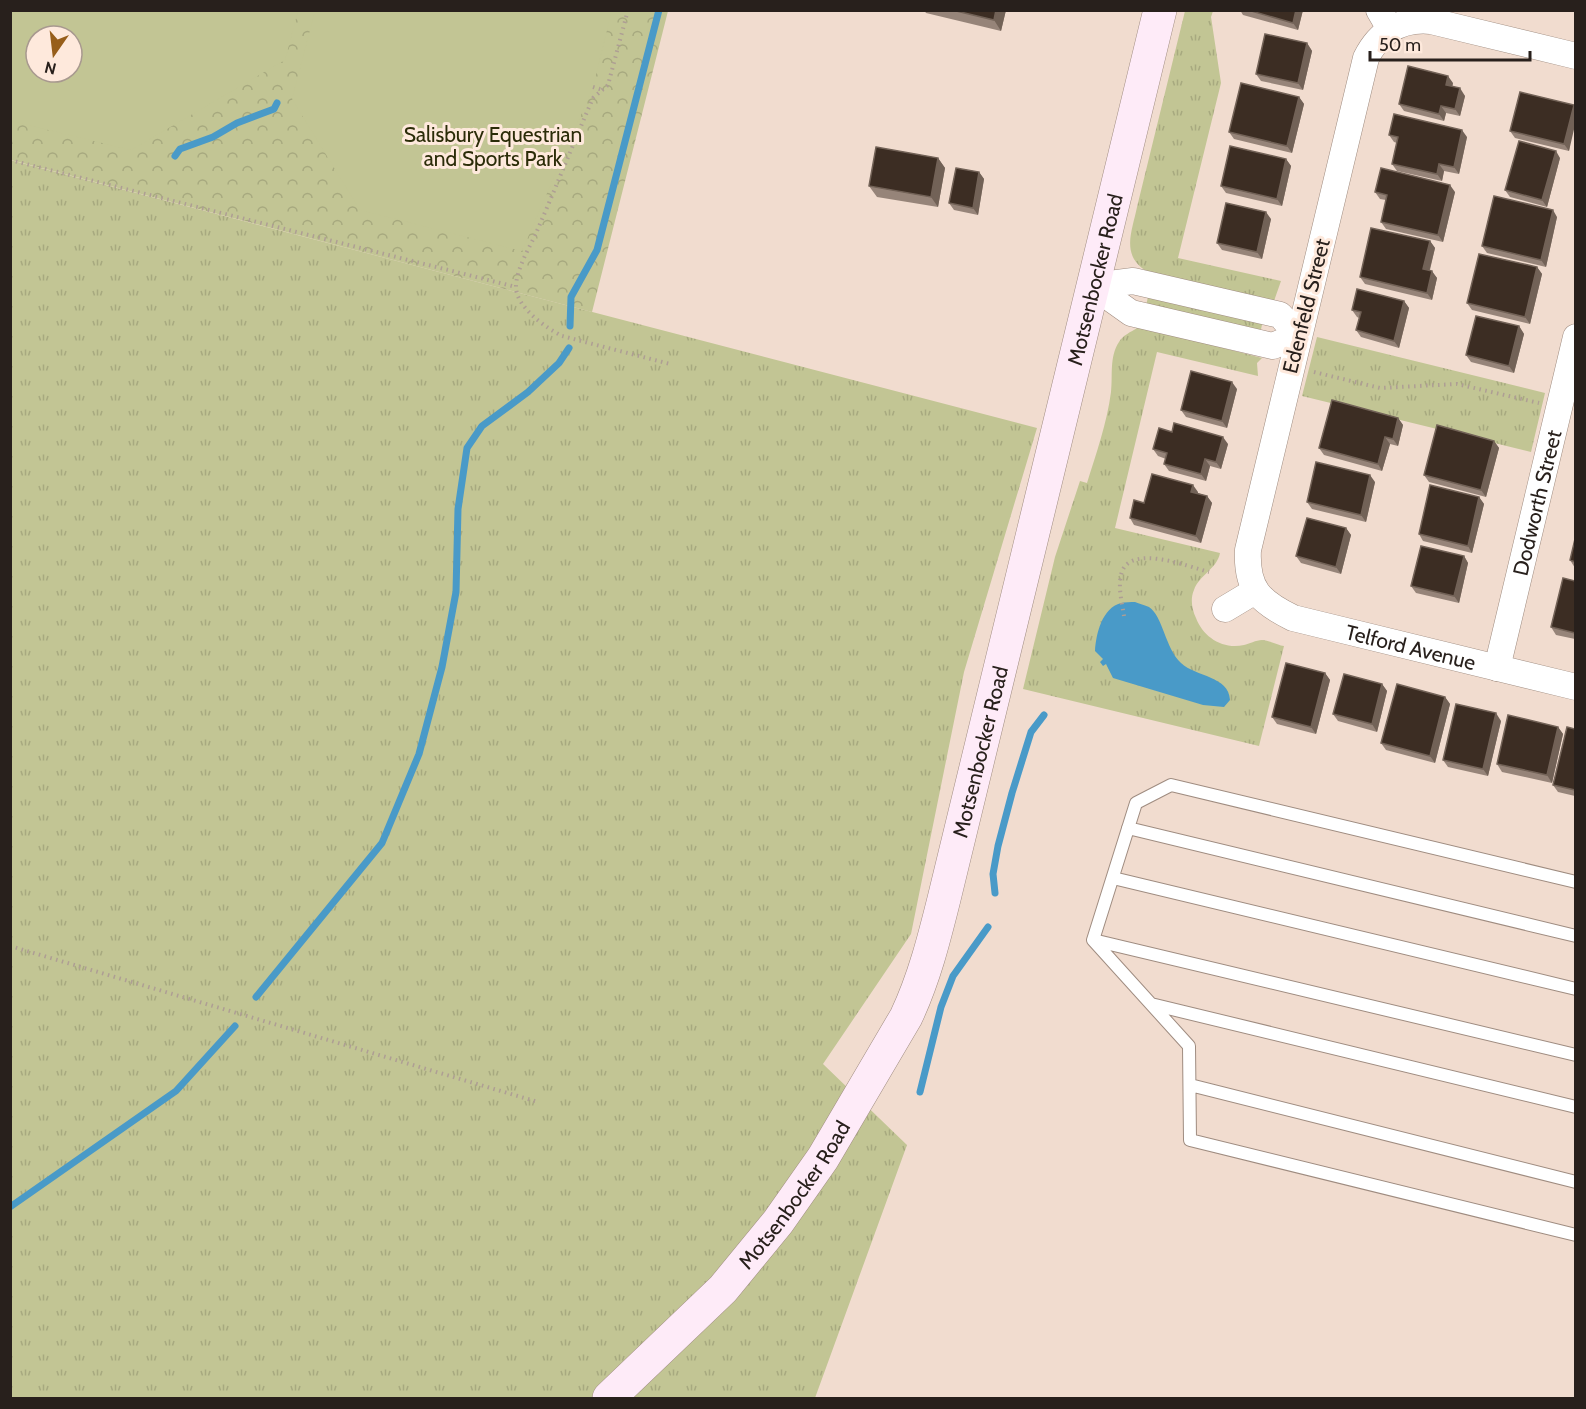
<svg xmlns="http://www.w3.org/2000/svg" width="1586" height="1409" font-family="Cabin,sans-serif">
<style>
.grass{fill:url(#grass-tufts)}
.park{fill:url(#park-crowns);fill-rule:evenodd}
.garden{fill:#c2c594;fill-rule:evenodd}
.water{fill:#499ac8}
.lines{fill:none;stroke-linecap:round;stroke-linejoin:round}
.stream{stroke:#499ac8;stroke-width:7}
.service-casing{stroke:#9f8c80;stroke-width:14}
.minor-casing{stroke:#9f8c80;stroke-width:27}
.secondary-casing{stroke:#9f8c80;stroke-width:34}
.path{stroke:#ae9e94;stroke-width:4;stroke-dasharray:1.5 4.5;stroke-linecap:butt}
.service{stroke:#fff;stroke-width:12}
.minor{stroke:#fff;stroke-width:26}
.secondary{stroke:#feebf8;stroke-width:33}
.wall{fill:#968479}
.shaded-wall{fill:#726257}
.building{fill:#3c2d23;stroke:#726257;stroke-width:1.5}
.labels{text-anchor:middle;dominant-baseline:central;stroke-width:6;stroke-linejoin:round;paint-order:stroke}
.park-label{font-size:21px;fill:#2b2c08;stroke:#fee9dc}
.street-label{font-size:21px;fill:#28201c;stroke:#fee9dc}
</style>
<defs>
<pattern id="grass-tufts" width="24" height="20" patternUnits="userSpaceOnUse" patternTransform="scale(1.5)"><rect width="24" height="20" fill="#c2c594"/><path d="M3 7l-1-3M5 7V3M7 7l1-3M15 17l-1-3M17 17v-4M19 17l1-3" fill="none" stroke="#a7a97f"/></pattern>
<pattern id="park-crowns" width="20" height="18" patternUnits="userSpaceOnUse" patternTransform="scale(1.5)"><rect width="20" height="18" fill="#c2c594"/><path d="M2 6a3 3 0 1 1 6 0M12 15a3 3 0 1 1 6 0" fill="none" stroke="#a7a97f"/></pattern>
</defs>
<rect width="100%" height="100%" fill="#f1dccf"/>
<path class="grass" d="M1185,11H1213L1211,17L1221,83L1178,258L1281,281L1274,301L1148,272C1120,256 1132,232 1137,207Z
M10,160L1037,428L964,672L911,934L823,1064L907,1145L815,1398H11Z
M1149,292L1263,320L1260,334L1146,306Z
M1137,328H1146L1262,358L1257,363L1258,376L1157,352L1115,528L1220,553C1217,569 1199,575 1194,590C1190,599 1192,609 1196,618C1203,637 1223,650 1244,645C1249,644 1256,640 1262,640C1268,640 1278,645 1284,646L1259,746L1023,689L1055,557L1080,481L1087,483C1096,454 1107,423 1111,392C1113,376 1109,357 1119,342C1123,335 1131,332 1137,328Z
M1317,337L1545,393L1531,452L1302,396Z"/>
<path class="park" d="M10,11H668L592,312L11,160ZM36,36H72V72H36Z"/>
<path class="garden" d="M11,10H298V11L285,60L131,150L11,121ZM36,36H72V72H36Z
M608,10L611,14L593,87L522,251L360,210L292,99L315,11Z"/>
<path class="water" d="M1135,602C1139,604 1145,605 1149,607C1163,616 1165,648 1181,663C1196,677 1229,676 1230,700L1224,707L1203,705L1113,678L1106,664L1103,666L1100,662L1103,659L1095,651C1096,634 1102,608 1121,603C1125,602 1131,602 1135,602Z"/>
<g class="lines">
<path class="stream" d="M175,156L180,149L213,137L237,123L274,109L277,103
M570,326L571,297L597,250L659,10
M995,893L993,874L998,846L1012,793L1031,732L1044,715
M256,997L382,843L419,754L442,667L456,592L458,509L467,448L482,426L528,392L559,363L569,348
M920,1092L941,1007L953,976L988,927
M10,1207L176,1091L235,1026"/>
<g class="service-casing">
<path id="service" d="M1128,828L1576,936
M1113,878L1576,989
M1093,940L1189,1046L1190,1140L1576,1235
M1093,940L1136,803L1171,785L1576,882
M1093,940L1576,1055
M1151,1004L1576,1107
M1190,1085L1576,1182"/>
</g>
<g class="minor-casing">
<g id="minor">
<path d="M1379,10L1390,29"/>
<path id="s1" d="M1576,56L1431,21C1401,18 1379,32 1366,58L1248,550C1246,589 1260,602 1293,618L1576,687"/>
<path d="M1133,281L1280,315L1298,335L1273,346L1131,313L1093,286Z"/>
<path d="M1225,609L1255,591"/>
<path id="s2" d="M1497,668L1576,337"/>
</g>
</g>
<g class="secondary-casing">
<g id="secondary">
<path id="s3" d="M609,1398L723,1289L778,1222L823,1158L906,1017C924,979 934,939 944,899L1160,10"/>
</g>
</g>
<path class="path" d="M628,10L608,85L593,98C574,142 556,187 537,231C530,247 516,269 516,287C516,307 546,328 562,336L670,364
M593,87L603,90
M10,160L516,287
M1314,372L1380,388L1457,384L1539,403
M1124,616C1122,603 1118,588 1121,575C1128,542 1189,567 1209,572
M10,946L538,1102"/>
<use href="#service" class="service"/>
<use href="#minor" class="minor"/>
<use href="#secondary" class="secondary"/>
</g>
<path class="wall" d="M924,10H1006L1001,31L926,13Z
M1240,10H1303L1298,30L1243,15Z
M1307,43L1312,51L1303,90L1261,81L1256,74Z
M1453,83L1452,87L1465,96L1460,116L1446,113L1444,121L1404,111L1399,104Z
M1299,97L1304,104L1292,153L1234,139L1229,132Z
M1574,105L1569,151L1515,138L1510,131Z
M1389,135L1467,137L1459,174L1444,171L1442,181L1397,171L1392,164L1397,143L1394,142Z
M938,158L945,168L938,207L877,197L869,186Z
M1560,158L1547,207L1510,197L1505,190Z
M1286,159L1291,166L1282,206L1226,193L1221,186Z
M979,172L984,179L978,215L954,210L949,203Z
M1375,192H1455L1443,242L1386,229L1381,222L1386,200L1380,199Z
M1557,217L1546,267L1487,253L1482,246Z
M1271,219L1262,259L1222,250L1217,243Z
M1430,241L1435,248L1430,270L1437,278L1432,300L1365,284L1360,277Z
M1537,267L1542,274L1530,324L1472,310L1467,303Z
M1404,301L1409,308L1399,348L1361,337L1356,330L1359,318L1357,317L1352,310Z
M1519,326L1524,334L1514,373L1471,362L1466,355Z
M1237,389L1227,428L1186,417L1181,410Z
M1398,418L1403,425L1398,446L1390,444L1382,471L1324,455L1319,448Z
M1172,432L1228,444L1221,469L1210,466L1206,481L1169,471L1164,464L1166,459L1158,456L1153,449Z
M1494,441L1499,448L1486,497L1429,482L1424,475Z
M1375,482L1366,522L1312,509L1307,502Z
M1198,492V493L1207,496L1212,503L1201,543L1134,525L1130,518L1144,503Z
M1479,497L1484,504L1472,553L1423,541L1419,534Z
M1346,528L1351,535L1341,574L1301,563L1296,556Z
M1575,539V568L1570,560Z
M1464,556L1468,563L1459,603L1416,593L1411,586Z
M1575,581V639L1556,635L1551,627Z
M1325,673L1330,680L1316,734L1277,724L1272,717Z
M1382,684L1387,691L1377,732L1338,721L1333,714Z
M1445,697L1450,704L1435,763L1386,750L1381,743Z
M1501,721L1488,776L1448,767L1443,760Z
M1558,727L1563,734L1552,783L1502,772L1497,764Z
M1575,729V796L1558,792L1553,785Z"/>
<path class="shaded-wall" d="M996,10H1006L1001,31L994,20Z
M1296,10H1303L1298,30L1293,23Z
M1307,43L1312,51L1303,90L1298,83Z
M1448,76L1453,83L1451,92L1446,85Z
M1460,88L1465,96L1460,116L1455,109Z
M1299,97L1304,104L1292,153L1287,146Z
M1574,105L1575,107V125L1569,151L1564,144Z
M1441,106L1446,113L1444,121L1439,114Z
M1462,130L1467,137L1459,174L1454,167Z
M1556,151L1560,158L1547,207L1542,200Z
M938,158L945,168L938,207L931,197Z
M1286,159L1291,166L1282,206L1277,199Z
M1439,164L1444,171L1442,181L1437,174Z
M979,172L984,179L978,215L973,208Z
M1450,185L1455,192L1443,242L1438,235Z
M1553,210L1557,217L1546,267L1541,260Z
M1266,212L1271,219L1262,259L1257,252Z
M1430,241L1435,248L1428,276L1423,269Z
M1537,267L1542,274L1530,324L1525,317Z
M1432,271L1437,278L1432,300L1427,293Z
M1404,301L1409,308L1399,348L1394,341Z
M1519,326L1524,334L1514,373L1509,366Z
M1232,382L1237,389L1227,428L1222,421Z
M1398,418L1403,425L1398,446L1393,439Z
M1223,437L1228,444L1221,469L1216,462Z
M1385,437L1390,444L1382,471L1378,464Z
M1494,441L1499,448L1486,497L1481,490Z
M1205,459L1210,466L1206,481L1201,474Z
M1370,475L1375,482L1366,522L1361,515Z
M1193,485L1198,492L1196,499L1191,492Z
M1207,496L1212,503L1201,543L1196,536Z
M1479,497L1484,504L1472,553L1468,546Z
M1346,528L1351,535L1341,574L1336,567Z
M1464,556L1468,563L1459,603L1454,596Z
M1325,673L1330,680L1316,734L1311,727Z
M1382,684L1387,691L1377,732L1372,724Z
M1445,697L1450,704L1435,763L1430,756Z
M1496,713L1501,721L1488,776L1483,769Z
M1558,727L1563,734L1552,783L1547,775Z"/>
<path class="building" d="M952,10H996L994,20Z
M1248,10H1296L1293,23Z
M1265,34L1307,43L1298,83L1256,74Z
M1408,66L1448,76L1446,85L1460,88L1455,109L1441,106L1439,114L1399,104Z
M1241,83L1299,97L1287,146L1229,132Z
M1520,92L1574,105L1564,144L1510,131Z
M1394,114L1462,130L1454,167L1439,164L1437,174L1392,164L1398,137L1389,135Z
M1519,141L1556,151L1542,200L1505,190Z
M1230,146L1286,159L1277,199L1221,186Z
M876,147L938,158L931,197L869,186Z
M956,168L979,172L973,208L949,203Z
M1381,168L1450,185L1438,235L1381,222L1387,195L1375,192Z
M1494,196L1553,210L1541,260L1482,246Z
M1226,203L1266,212L1257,252L1217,243Z
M1371,228L1430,241L1423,269L1432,271L1427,293L1360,277Z
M1479,254L1537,267L1525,317L1467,303Z
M1357,289L1404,301L1394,341L1356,330L1361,312L1352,310Z
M1476,316L1519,326L1509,366L1466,355Z
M1191,371L1232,382L1222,421L1181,410Z
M1332,400L1398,418L1393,439L1385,437L1378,464L1319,448Z
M1174,423L1223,437L1216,462L1205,459L1201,474L1164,464L1167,453L1153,449L1159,428L1172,432Z
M1437,425L1494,441L1481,490L1424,475Z
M1316,462L1370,475L1361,515L1307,502Z
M1152,474L1193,485L1191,492L1207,496L1196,536L1130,518L1134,500L1144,503Z
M1430,485L1479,497L1468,546L1419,534Z
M1307,518L1346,528L1336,567L1296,556Z
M1575,539V562L1570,560Z
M1421,546L1464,556L1454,596L1411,586Z
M1563,578L1575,581V633L1551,627Z
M1286,663L1325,673L1311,727L1272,717Z
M1344,674L1382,684L1372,724L1333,714Z
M1397,684L1445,697L1430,756L1381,743Z
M1456,704L1496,713L1483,769L1443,760Z
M1508,715L1558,727L1547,775L1497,764Z
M1567,727L1575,729V790L1553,785Z"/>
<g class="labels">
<g class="park-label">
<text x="493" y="134">Salisbury Equestrian<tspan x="493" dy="24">and Sports Park</tspan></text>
</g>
<g class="street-label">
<text stroke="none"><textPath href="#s3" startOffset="1248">Motsenbocker Road</textPath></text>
<text transform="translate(1306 306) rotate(-76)">Edenfeld Street</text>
<text stroke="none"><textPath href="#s2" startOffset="170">Dodworth Street</textPath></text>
<text stroke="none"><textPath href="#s1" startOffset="945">Telford Avenue</textPath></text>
<text stroke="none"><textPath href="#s3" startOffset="762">Motsenbocker Road</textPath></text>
<text stroke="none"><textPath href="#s3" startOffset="276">Motsenbocker Road</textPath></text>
</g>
</g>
<rect width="1586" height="1409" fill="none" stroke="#28201c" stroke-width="24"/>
<g transform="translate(54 54) rotate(194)"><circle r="28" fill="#fee9dc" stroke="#a8998f" stroke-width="1.5"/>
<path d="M0-4.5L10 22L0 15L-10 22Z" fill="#975e1a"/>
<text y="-9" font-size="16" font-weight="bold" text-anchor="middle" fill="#28201c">N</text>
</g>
<path d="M1370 51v9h160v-9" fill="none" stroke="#28201c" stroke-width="3"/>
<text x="1379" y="51" font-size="18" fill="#28201c" stroke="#fee9dc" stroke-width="4.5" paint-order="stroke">50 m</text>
</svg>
